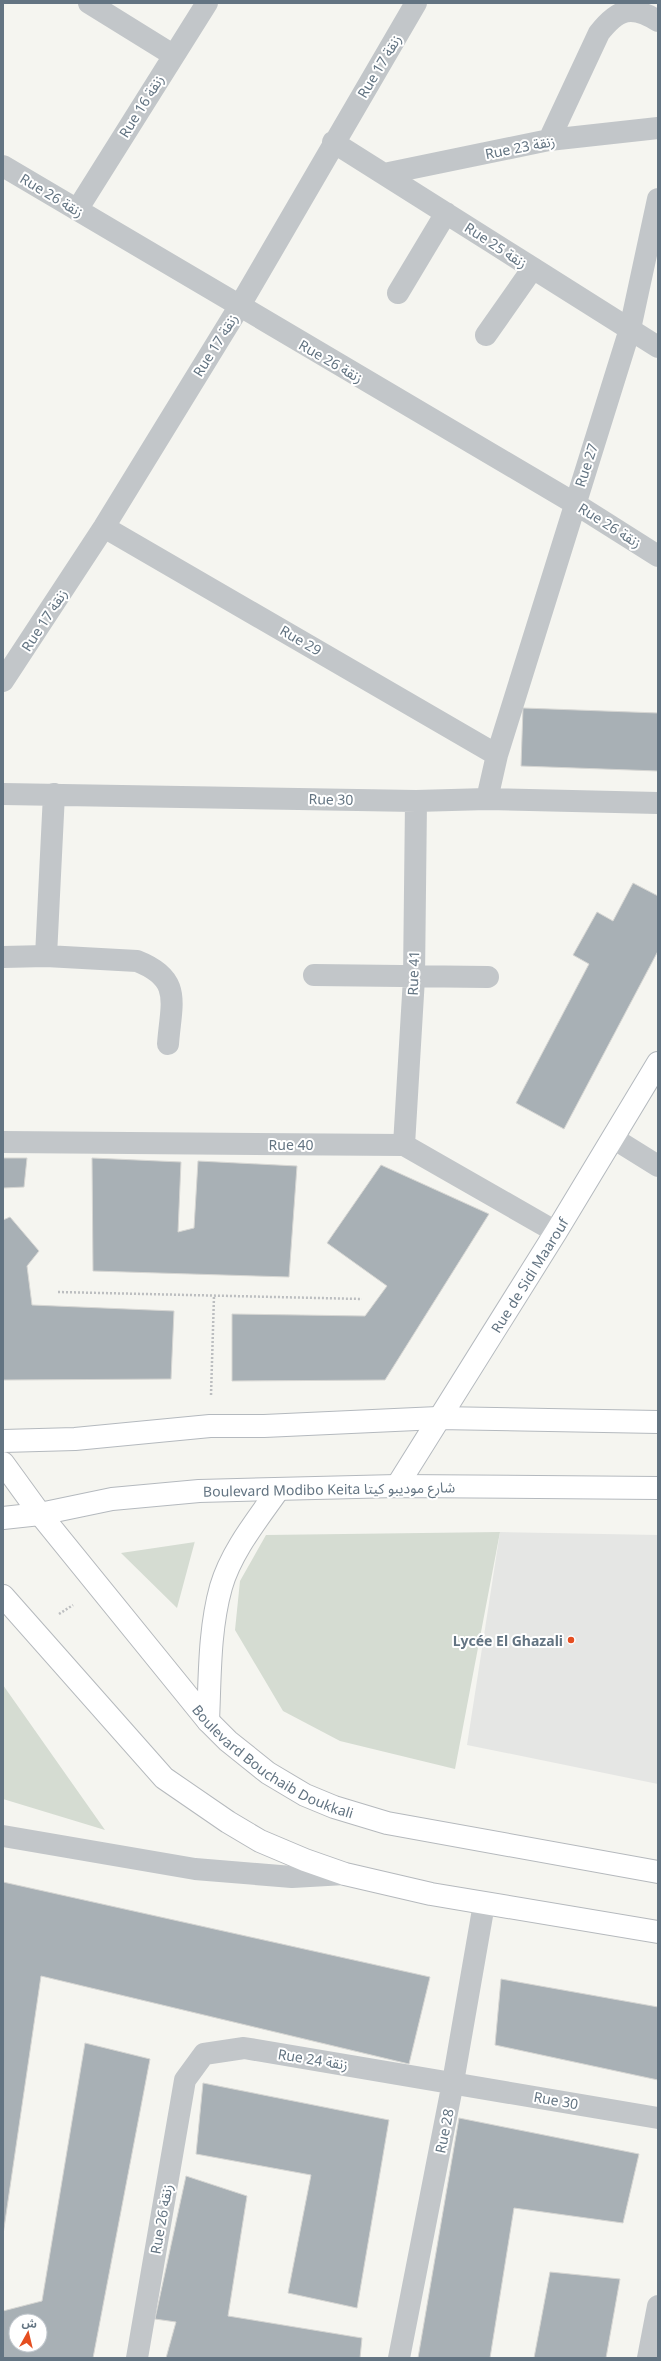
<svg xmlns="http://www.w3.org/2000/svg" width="661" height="2361" font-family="'Noto Sans','Noto Sans Arabic',sans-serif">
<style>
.built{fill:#e5e6e4}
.green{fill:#d5dcd2}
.building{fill:#a8b0b5;stroke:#d6d6d3;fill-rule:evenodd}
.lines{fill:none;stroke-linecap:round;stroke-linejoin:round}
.secondary-casing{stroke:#b4b9be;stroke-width:24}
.primary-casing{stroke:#b5b9bd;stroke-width:24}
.path{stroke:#bcbec0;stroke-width:2.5;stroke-dasharray:2 2;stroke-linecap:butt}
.street{stroke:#c2c6c9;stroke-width:22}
.secondary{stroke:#fff;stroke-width:22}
.primary{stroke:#fff;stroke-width:22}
.poi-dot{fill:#e54e20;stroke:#fff;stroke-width:1.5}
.labels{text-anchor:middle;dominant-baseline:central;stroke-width:4;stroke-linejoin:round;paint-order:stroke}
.street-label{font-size:14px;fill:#637482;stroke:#fff}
.poi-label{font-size:14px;font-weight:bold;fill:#637482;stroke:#fff;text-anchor:end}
</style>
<rect width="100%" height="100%" fill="#f5f5f0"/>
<path class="built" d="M500,1532L658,1535V1784L467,1745Z"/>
<path class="green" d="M500,1532L455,1769L340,1741L283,1711L235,1630L240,1581L266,1535Z
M195,1541L177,1608L121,1553L195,1542Z
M3,1685L105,1830L3,1799Z"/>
<path class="building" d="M523,708L658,713V771L521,766Z
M633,883L658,896V951L564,1129L516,1103L589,964L573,955L597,912L613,921Z
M3,1158H27L24,1187L3,1188Z
M92,1158L181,1162L178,1232L194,1228L198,1161L297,1166L289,1277L93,1271Z
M381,1165L489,1214L385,1380L232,1381V1314L365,1316L387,1286L327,1243Z
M10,1217L39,1251L27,1266L32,1305L174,1311L171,1379L3,1380V1220Z
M3,1882L430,1977L409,2064L41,1976L3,2235Z
M501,1979L658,2007V2080L495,2045Z
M85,2043L150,2059L93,2358H3V2311L42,2301ZM16,2321H40V2345H16Z
M203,2083L389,2120L357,2308L288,2293L311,2175L196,2154Z
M459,2118L639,2154L623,2223L514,2208L490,2358H418Z
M186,2176L247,2196L228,2316L362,2338L360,2358H166L176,2322L155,2319Z
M550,2272L620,2279L606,2358H534Z"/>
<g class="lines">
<g class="secondary-casing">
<g id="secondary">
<path d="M3,1441L75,1439L210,1426H264L438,1418L658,1422"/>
<path id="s1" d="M397,1486L556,1232L658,1063"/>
<path d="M40,1514L112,1499L199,1491L397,1486L658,1488"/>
</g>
</g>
<g class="primary-casing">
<g id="primary">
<path id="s2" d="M3,1463L40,1514L208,1721L228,1741L268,1773L305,1795L334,1807L387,1823L658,1872"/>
<path d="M3,1518L40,1514"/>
<path d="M3,1596L164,1778L228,1822L260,1841L305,1860L345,1874L431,1894L658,1932"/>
<path d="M208,1721C210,1677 209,1630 221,1587C231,1552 257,1520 278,1490"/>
</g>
</g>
<path class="path" d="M58,1292L362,1299
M211,1395L214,1296
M59,1614L73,1605"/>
<path class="street" d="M89,3L173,55
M549,140L599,33C618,9 631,4 658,21
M333,142L658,347
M3,166L574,503L658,556
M384,174L549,140L658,128
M77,210L207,3
M398,293L446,213
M486,335L533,268
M104,527L497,755
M3,681L104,527L239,307L416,3
M3,794L416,801L487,799L658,803
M487,799L497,755L630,329L658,199
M46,956L54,794
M3,957L46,956L137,961C183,979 171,1003 168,1044
M314,975L488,977
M613,1138L658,1166
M3,1142L404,1145L556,1232
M404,1145L414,978L416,801
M3,1836L195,1869L292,1877L345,1874
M137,2358L185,2080L204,2054L244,2048L658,2118
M399,2358L453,2082L484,1904
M648,2358L658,2306"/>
<use href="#secondary" class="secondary"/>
<use href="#primary" class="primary"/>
</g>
<circle class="poi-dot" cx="571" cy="1640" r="4"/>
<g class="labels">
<g class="street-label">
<text transform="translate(379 66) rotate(-59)">Rue 17 زنقة</text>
<text transform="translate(141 106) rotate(-58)">Rue 16 زنقة</text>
<text transform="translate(520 147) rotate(-11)">Rue 23 زنقة</text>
<text transform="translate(52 195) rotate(31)">Rue 26 زنقة</text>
<text transform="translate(496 245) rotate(33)">Rue 25 زنقة</text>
<text transform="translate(215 345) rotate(-58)">Rue 17 زنقة</text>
<text transform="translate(331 361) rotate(30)">Rue 26 زنقة</text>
<text transform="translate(586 465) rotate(-72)">Rue 27</text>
<text transform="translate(610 525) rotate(32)">Rue 26 زنقة</text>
<text transform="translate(44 620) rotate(-57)">Rue 17 زنقة</text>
<text transform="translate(301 640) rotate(30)">Rue 29</text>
<text transform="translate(331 799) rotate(1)">Rue 30</text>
<text transform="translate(413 973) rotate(-88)">Rue 41</text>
<text x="291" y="1144">Rue 40</text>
<text stroke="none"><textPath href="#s1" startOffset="249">Rue de Sidi Maarouf</textPath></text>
<text transform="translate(329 1489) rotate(-1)">Boulevard Modibo Keita شارع موديبو كيتا</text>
<text stroke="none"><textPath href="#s2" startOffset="407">Boulevard Bouchaib Doukkali</textPath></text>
<text transform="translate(313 2059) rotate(9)">Rue 24 زنقة</text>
<text transform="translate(556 2100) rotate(10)">Rue 30</text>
<text transform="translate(444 2131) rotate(-79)">Rue 28</text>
<text transform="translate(161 2219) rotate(-80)">Rue 26 زنقة</text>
</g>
<g class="poi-label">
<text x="563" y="1640">Lycée El Ghazali</text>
</g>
</g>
<rect width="661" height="2361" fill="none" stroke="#637482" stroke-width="8"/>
<g transform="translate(28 2333) rotate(8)"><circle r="19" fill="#ffffff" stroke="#c1c7cd"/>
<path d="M0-3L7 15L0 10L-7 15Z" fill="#e54e20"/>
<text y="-6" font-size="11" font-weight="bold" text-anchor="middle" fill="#637482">ش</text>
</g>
</svg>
